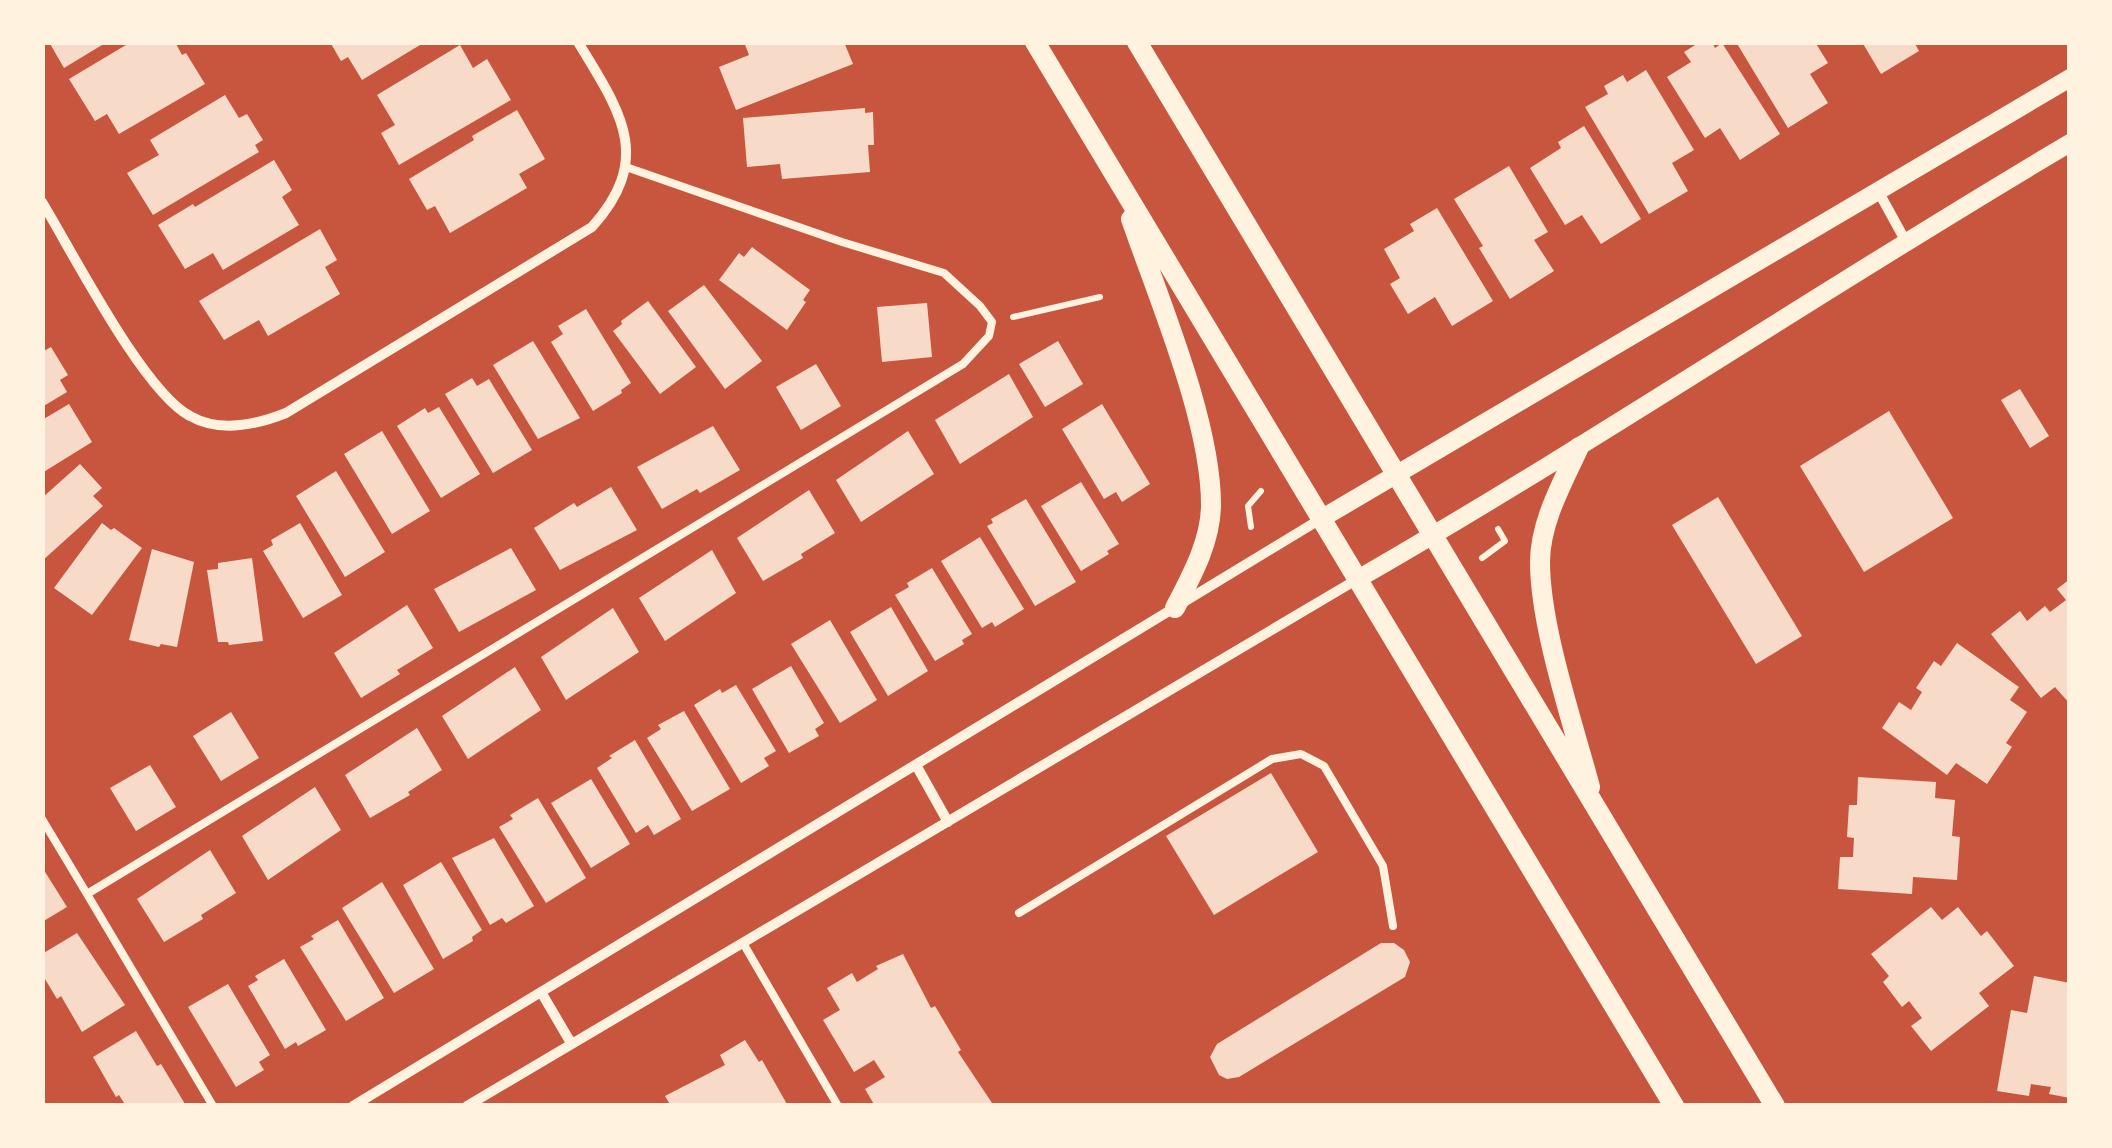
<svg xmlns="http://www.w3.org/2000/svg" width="2112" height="1148" font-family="'DM Sans',sans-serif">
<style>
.building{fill:#f7dbc8}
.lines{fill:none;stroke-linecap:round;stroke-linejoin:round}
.path{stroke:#fff3e0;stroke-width:6}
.service{stroke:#fff3e0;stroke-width:8}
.minor{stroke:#fff3e0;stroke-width:10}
.tertiary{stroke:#fff3e0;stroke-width:18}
.secondary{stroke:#fff3e0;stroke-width:20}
</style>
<rect width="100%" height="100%" fill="#c8553d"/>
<path class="building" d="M49,42H107L64,68Z
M131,42H175L182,55L186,53L205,84L119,134L107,114L95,121L69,79Z
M330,42H425L362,80L348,57L341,61Z
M744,42H844L853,64L736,110L719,67L749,55Z
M1700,42H1712L1715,48L1722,43L1780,134L1740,160L1720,128L1705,138L1667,77L1691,62L1684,52Z
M1736,42H1815L1828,63L1810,74L1828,103L1788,128Z
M1862,42H1914L1919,51L1881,74Z
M460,45L473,68L487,59L511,100L399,165L381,133L395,125L377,95Z
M1646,70L1694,150L1672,163L1688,191L1649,214L1585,107L1608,94L1604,86L1623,75L1627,82Z
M225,95L239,118L247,114L263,140L255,145L259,152L153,215L127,173L159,155L150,140Z
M865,108V113L873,112L874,145H868L870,172L782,179L780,164L747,167L743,118Z
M517,110L545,159L519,174L527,188L450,233L435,206L427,210L409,179L474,140L472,136Z
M1584,126L1641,219L1601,244L1582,215L1565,225L1530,168L1561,148L1558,142Z
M274,160L292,190L282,197L299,225L223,270L213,253L185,269L158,225L193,204L195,207Z
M1509,166L1548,232L1534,240L1554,271L1510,299L1479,248L1483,246L1454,199Z
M1437,208L1493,301L1452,326L1435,297L1408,314L1390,284L1400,278L1384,249L1414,231L1410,224Z
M320,229L337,260L325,267L340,294L268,336L259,320L224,340L199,301Z
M752,247L810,290L803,300L806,302L787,330L719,280L739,253L744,257Z
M704,285L762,361L725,389L668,311Z
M648,301L696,367L660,394L613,331L622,324L621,321Z
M927,303L932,357L882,362L877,307Z
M586,309L631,383L621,390L622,393L593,411L551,342L563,334L558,326Z
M533,341L580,418L538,439L493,365Z
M1058,341L1083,384L1045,407L1019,364Z
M51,347L68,375L60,380L67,392L42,407V352Z
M816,364L841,406L801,430L776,387Z
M1009,374L1033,417L960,464L935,420Z
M472,378L477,386L489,379L532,450L493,473L445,394Z
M2020,389L2049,436L2030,448L2001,400Z
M69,404L92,442L42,473V420Z
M1102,404L1150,484L1122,502L1116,492L1104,499L1062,429Z
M439,407L480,474L441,498L397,426L425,408L428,413Z
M1889,411L1953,518L1864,572L1800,466Z
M713,426L740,470L700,493L697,489L662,509L637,467Z
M382,431L430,511L392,534L344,454Z
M908,431L934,474L861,522L836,480Z
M80,464L102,488L93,496L103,506L42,561V498Z
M336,471L385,552L345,577L296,496Z
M1081,482L1119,544L1107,551L1109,554L1081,571L1041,506Z
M611,487L637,530L560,570L534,528L574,503L577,507Z
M809,490L835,533L801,554L803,558L763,581L737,538Z
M1718,497L1802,636L1756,664L1672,525Z
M1026,499L1076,582L1035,606L987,526L993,523L991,519Z
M102,523L111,530L114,528L142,548L92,615L54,588Z
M300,523L342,595L303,618L263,551L273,545L271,540Z
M980,537L1024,609L995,627L992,622L982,628L941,561Z
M511,548L536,590L459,632L434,589Z
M152,549L194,562L177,647L161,644L159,647L129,640Z
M712,550L736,593L665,641L639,598Z
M252,558L263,641L229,645L228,642H218L207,570L218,569V563Z
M932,568L972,634L962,640L964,644L935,661L895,595L909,587L907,583Z
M2070,579V704L2055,687L2041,698L1991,634L2020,611L2027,621L2045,606L2050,612L2066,600L2057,589Z
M407,605L433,648L397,670L400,674L361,698L334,653Z
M891,607L928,671L888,696L850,632Z
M613,608L639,652L566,700L541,657Z
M830,620L877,700L840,723L791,644Z
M1957,643L2019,687L2010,700L2027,712L2006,743L2012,747L1987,784L1956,763L1947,775L1882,728L1899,702L1911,710L1922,692L1916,688L1934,661L1941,666Z
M791,666L824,723L815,729L819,736L789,753L752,689Z
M515,667L541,710L468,759L442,716Z
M736,685L776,751L764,758L769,766L741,783L694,705L720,689L722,693Z
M684,711L730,789L692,811L647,738L661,729L658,725Z
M231,712L259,758L221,781L193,736Z
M417,728L442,770L408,792L410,795L370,818L345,775Z
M635,740L681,819L654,835L648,825L636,833L597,768L612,758L609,756Z
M150,765L176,807L136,831L110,788Z
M1271,773L1318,852L1214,915L1166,836Z
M1858,777L1936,782L1935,798L1955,800L1952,836L1960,837L1957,880L1913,877L1912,894L1838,889L1840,857H1853L1854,838L1847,837L1849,805H1857Z
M591,779L630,844L591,868L551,803Z
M315,787L341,830L268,880L242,836Z
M538,798L586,878L546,903L499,827L513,819L510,815Z
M494,838L534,906L506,923L502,918L490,925L452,858Z
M210,850L236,893L201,915L203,919L164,942L137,899Z
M441,862L482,930L472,937L473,941L443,959L403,885Z
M42,867L67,907L42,922Z
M382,882L434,969L394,993L342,908Z
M1931,907L1942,920L1958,907L1981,936L1987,931L2014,966L1979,993L1989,1006L1931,1051L1911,1026L1922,1018L1909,1001L1902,1007L1883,982L1889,976L1871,954Z
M338,920L384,998L346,1021L300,947L314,939L311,936Z
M77,933L125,1005L82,1032L61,996L57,999L42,974V954Z
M1381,943H1394L1404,950L1410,962L1405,977L1239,1077L1227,1079L1219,1075L1210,1057L1217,1044Z
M903,954L931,1008L935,1006L961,1050L958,1052L994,1106H875L865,1089L885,1077L874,1060L854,1072L823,1020L840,1010L827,988L852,973L857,982L878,969L876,966Z
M284,959L326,1030L298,1046L296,1042L285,1049L248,986L258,980L255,976Z
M2034,976L2070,983V1098L2049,1094L2051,1087L2031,1084L2029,1096L1997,1091L2011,1010L2027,1013Z
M228,984L270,1055L259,1062L264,1070L236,1087L188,1007Z
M136,1031L157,1066L161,1064L185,1104L126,1106L119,1095L116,1097L93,1057Z
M745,1040L759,1062L762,1060L788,1106H671L665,1096L725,1065L720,1055Z"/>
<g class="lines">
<path class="path" d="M1013,317L1100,297
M1251,527L1248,506L1261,491
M1482,558L1505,541L1498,529"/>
<path class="service" d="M42,819L87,894L963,364L989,336L992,322L980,306L944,273L842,242L626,167
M87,894L213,1106
M1019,913L1272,759L1301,754L1324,766L1383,866L1393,926
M743,943L838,1106"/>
<path class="minor" d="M1877,189L1905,240
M42,202C73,253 143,391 190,416C220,433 256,425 286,413L592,227C655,157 619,110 578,42
M916,765L948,822
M541,992L571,1043
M353,1106L1319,520
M467,1106L1356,580"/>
<path class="tertiary" d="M1319,520L2070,78
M1356,580C1598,441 1829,285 2070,143"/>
<path class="secondary" d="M1035,42L1674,1106
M1137,42L1775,1106
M1131,219C1159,300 1212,423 1211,507C1210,543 1191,577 1175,608
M1579,447C1563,482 1540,522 1540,562C1540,627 1573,723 1590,787"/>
</g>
<rect width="2112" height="1148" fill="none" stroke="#fff3e0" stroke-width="90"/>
</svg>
